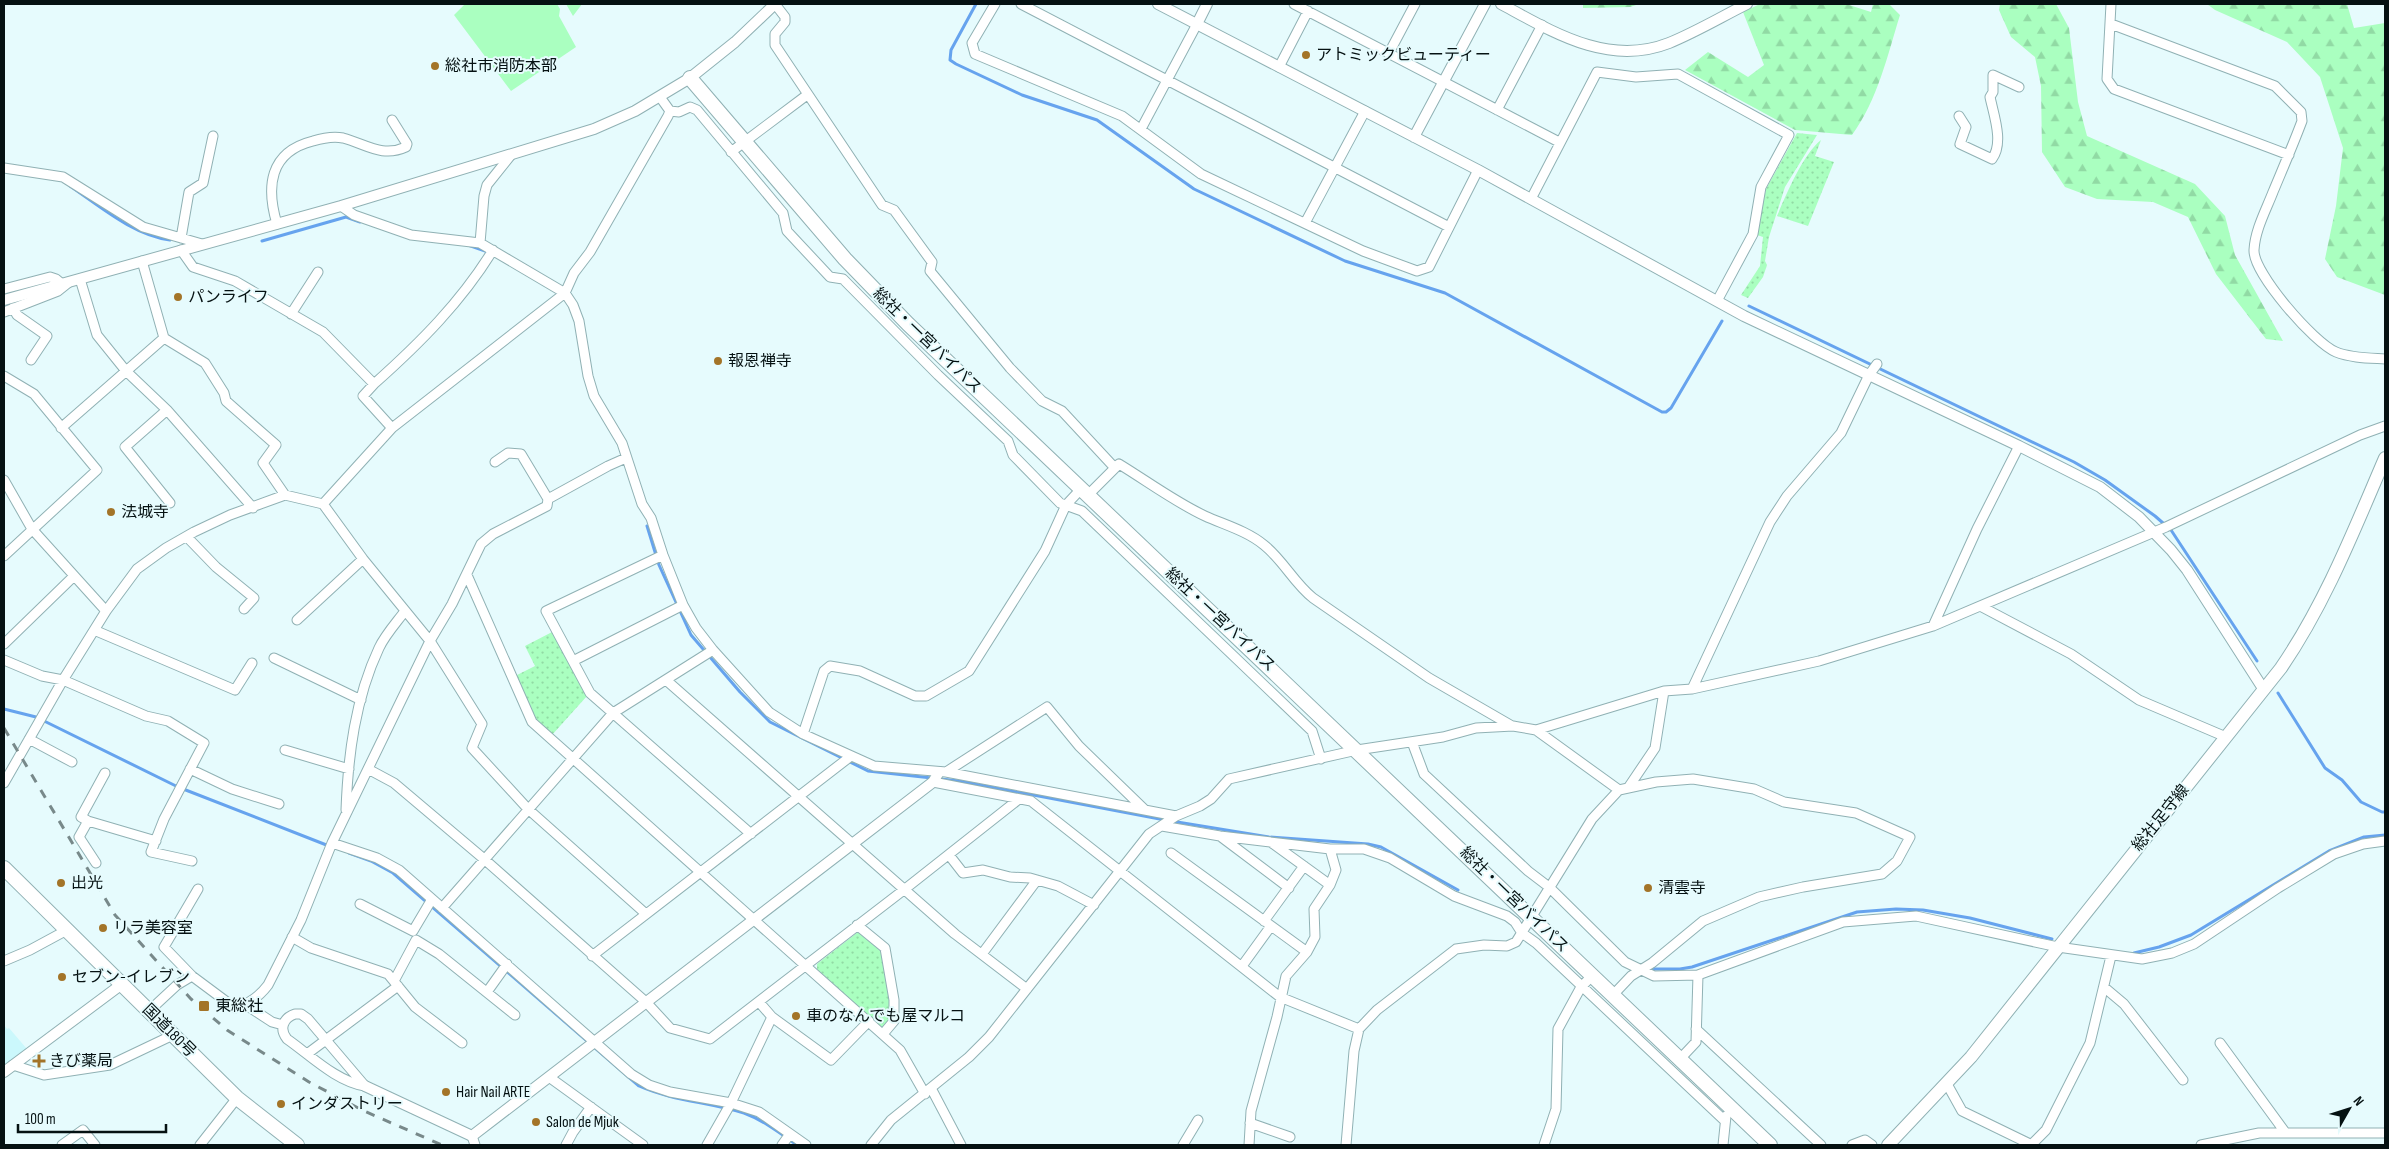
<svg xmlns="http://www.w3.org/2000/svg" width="2389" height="1149" font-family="'Sofia Sans Condensed','Noto Sans JP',sans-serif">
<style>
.built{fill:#cbf8fc}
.green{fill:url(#green-dots)}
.forest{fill:url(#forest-firs)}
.pitch{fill:#aaffc0}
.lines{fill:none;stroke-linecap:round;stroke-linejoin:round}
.stream{stroke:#66a3ee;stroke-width:3}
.minor-casing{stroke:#90b1b4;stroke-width:11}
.tertiary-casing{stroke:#90b1b4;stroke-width:12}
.secondary-casing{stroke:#90b1b4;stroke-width:14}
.trunk-casing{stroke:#90b1b4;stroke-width:16}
.minor{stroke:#fff;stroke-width:9}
.tertiary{stroke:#fff;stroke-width:10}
.secondary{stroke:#fff;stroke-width:12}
.trunk{stroke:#fff;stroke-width:14}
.rail{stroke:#78898a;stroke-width:3;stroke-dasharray:9 9;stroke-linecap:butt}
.poi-dot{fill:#a37428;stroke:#e6fbfd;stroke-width:2}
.labels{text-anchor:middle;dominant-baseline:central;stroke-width:4;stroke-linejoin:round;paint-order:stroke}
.poi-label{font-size:16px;fill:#051112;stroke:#e6fbfd;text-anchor:start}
.street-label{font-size:16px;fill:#051112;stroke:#e6fbfd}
</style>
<defs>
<pattern id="green-dots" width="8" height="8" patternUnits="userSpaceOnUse" patternTransform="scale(1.25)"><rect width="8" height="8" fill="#aaffc0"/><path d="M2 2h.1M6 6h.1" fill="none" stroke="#91daa4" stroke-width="1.8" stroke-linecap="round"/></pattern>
<pattern id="forest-firs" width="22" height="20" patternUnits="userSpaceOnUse" patternTransform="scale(1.25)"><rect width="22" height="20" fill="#aaffc0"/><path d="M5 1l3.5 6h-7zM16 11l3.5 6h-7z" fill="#91daa4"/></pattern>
</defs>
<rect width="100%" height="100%" fill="#e6fbfd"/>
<path class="built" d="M4,1025L7,1029L9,1028L27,1049L4,1066Z"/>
<path class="green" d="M1797,133L1817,135L1785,187L1769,237L1765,261L1767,265L1763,277L1748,298L1741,295L1760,266L1763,237L1757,235L1766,189Z
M1821,140L1815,156L1834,162L1808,226L1777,216C1786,195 1803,154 1821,140Z
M554,631L587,696L552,735L534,718L513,677L535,666L525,646Z
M858,932L882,952C886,974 899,1008 886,1028H881L817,969V964Z"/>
<path class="forest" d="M566,4H582L573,16Z
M1583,4H1639L1630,7L1583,8Z
M1760,4H1846L1871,12L1873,4H1889L1900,15C1887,57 1878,99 1852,135L1795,130L1685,70L1708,52L1748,77L1764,65L1743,12Z
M2000,4H2056L2069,28L2078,102L2087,136L2195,184L2225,216L2235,255L2283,341L2266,339L2216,274L2188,217L2153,202L2097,199L2065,187L2042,152L2041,86L2035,57L2011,37L1999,10Z
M2207,4H2347L2354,28L2385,23V295L2337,277L2325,259L2336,206L2343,148L2320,77L2287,42L2215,10Z"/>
<path class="pitch" d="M465,4H557L560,9L559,16L576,47L511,91L454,15Z"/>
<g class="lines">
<path class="stream" d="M976,4L951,50L950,60L956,64L1022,95L1097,120L1194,189L1345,261L1445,293L1662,412H1666L1671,408L1722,321
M70,186C101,207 133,235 170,240
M262,241L346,217L360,222
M468,245L488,252
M1749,306L2074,462L2105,480L2155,516L2171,530L2257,661
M647,526L659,565L691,635L740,692L770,722L868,771L959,781L1165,820
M2278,693L2325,768L2342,780L2361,802L2382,812H2385
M4,709L36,717L178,787L329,846
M1171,821L1269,837L1368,844L1381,847L1458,890
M349,853L371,861L393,873L639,1086C673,1101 709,1102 744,1113C763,1120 780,1133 797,1145
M2134,953L2159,947L2191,935L2329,851L2364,837L2385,835
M1653,969H1680L1692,967L1857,912L1896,909L1923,910L1970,918L2052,939"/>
<g class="minor-casing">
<path id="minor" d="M775,4L785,17V22L775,34V45L882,205L894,210L932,262L930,271L1010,368L1042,401L1062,411L1114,467
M995,4L972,43L975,54L1122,116L1201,174L1363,251L1417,271L1429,267L1478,170
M1021,4L1449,227
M1294,4L1559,142
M2111,4L2107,79L2114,89L2289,155
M2111,24L2275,86L2301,112L2302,121C2293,145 2283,168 2273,192C2266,210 2255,230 2254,250C2253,273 2314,343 2336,352C2351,358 2369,358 2385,359
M1389,53L1415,4
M1279,67L1308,11
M1497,110L1542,25
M670,111L679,112L690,107L697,110L783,213L787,231L830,277L843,279L938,375L1008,441L1013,455L1060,503L1082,511L1312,731L1321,759
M1959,116L1966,127L1960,144L1992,159C2004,143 1994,116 1990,97L1993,92V75L2019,87
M1141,129L1197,24
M731,152L807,95
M4,168L63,177L143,227L202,244
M1531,199L1597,72L1636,77L1678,74L1789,135L1761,187L1753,234L1717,301
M341,206L354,215L411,235L480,243L565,293L573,305L579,321L588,376L594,396L622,443L642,504L651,518L663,555L683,605L696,628L713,650L769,712L803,734L874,766L946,772L1176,816
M1305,223L1365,111
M277,224C266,187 269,152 313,141C323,138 333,136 343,138C366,144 382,158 406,147L407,144L392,120
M181,238L189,192L203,183L213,136
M480,243L484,196L487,185L511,155
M181,250L193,267L235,281L323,332L374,384L363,396L392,428
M142,261L164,338L205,363L224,393L226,401L276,445L263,463L285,495
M80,279L97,335L126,371L167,410L253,508
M4,289L50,277L56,279L62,284
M13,308L17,315L47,336L31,360
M4,312L58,291L68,283
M291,314L318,272
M4,376L34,394L97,470L4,556
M374,384C420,343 461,302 493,250
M167,410L125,447L170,503
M61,428L164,338
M495,462L508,453L521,454L548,499
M4,480L32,529L106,611
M1088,495L1119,464C1147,481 1175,502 1205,516C1225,525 1247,531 1264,545C1283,560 1294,583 1313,598L1429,678L1512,726
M323,504L392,428L565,293L574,273L590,252L668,116L670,111L660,97
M187,537L216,567L254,598L244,609
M663,555L546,611L590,693L751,834
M467,575L532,722L900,1050L925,1094
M1982,607L2071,654L2139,700L2226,737
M297,620L363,559
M1933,626L1977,529L2019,446
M94,630L235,690L252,663
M4,644L74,576
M274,658L361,700
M4,660L42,676L63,680L146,716L168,721L204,743L164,819L151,852L192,861
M573,661L683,605
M666,680L955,934L1027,989
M1692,689L1770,522L1787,496L1841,433L1869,375L1877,364
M1536,730L1664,691L1692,689L1819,661L1933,626L2166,527L2360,435L2385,426
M803,734L824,671L830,666L860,671L915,696H926L969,671L1045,551L1066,505L1081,489
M29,739L72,762
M1412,742L1424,774L1528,871L1549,887L1625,962L1654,976L1698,975L1843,922L1916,916L2058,947L2142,959L2172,953L2194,944L2278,888L2334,854L2363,844L2385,841
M285,750L349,769
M190,769L232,789L279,804
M368,769L394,783L484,859L646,1002L670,1028L710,1039L905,889L1019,799
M946,772L1047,707L1079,746L1144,809
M933,782L1031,801L1280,997L1359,1029
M4,783L63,680L106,611L137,569L166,548L194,532L230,515L285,495L323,504L363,559L430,641L482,724L472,748L528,809L646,914
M1628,788L1655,748L1664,691
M346,810C348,756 355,699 379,648C385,635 396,623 405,611
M88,821L81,817L105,773
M1162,826L1220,836L1330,849H1364L1390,858L1454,896L1507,916L1515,922L1522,933L1536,943L1724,1120
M1220,836L1289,888
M332,843L377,858L399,870L631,1074L649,1085L670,1092L731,1103L759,1112L806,1145
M1272,843L1330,885
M1171,853L1307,952
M949,855L963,873L983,870L1010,877L1030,878L1058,886L1094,905
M96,863L79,837L88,821L156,841
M360,904L413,931L432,899
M442,908L613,713L713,650
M1264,921L1304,866
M857,925L885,948L894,1000V1021L883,1034
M292,937L311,948L388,974L415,1007L462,1043
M982,954L1037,880
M592,956L851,756
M4,961L30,950L67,930
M1242,966L1271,926
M192,976L164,947L198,889
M394,981L416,940L439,954L515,1015
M2105,988L2124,1004L2183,1080
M487,992L507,964
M759,1002L772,1017L831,1060L869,1021
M246,1005L272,1022L283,1025
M149,1011L177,985L192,976L235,1008C249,1004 259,997 268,985L301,920L332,843L430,641L452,604L481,544L493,534L547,506L548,499L608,466L626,458
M295,1014H301L308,1019L365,1086C337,1082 310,1055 287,1039C279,1029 283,1018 295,1014Z
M1696,1029L1821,1145
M2220,1043L2285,1132
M307,1054L398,986
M1680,1059L1696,1042L1698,975
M13,1065L44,1075L110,1065L173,1035
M549,1077L643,1145
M1947,1084L1962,1111L2032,1145
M931,1088L961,1145
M1250,1123L1290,1137
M472,1136L475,1145
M62,1145L83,1130L95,1145
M200,1145L237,1098
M566,1145L573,1132L591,1107
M707,1145L731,1103L772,1017
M782,1145L790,1134
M871,1145L891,1120L969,1057L989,1037L1149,834L1176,816L1200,806L1211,799L1229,779L1357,750L1443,737L1476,728L1513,726L1536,730L1619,790
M1183,1145L1198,1120
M1249,1145L1251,1111L1277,1017L1286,976L1307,952L1315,937L1314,909L1330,885L1336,870L1330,849
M1346,1145L1354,1051L1359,1029L1377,1010L1456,949L1484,945L1507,946L1516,942L1592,819L1619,790L1656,782L1693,779L1754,789L1784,802L1856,813L1910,837L1897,861L1882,874L1803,887L1759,897L1703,921L1652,963L1631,976L1613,995
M1544,1145L1556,1109L1558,1029L1581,987L1593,975
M1723,1145L1726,1116
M1852,1145L1865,1140L1872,1145
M2031,1145L2046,1130L2090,1043L2111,956
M2201,1145L2259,1133H2385"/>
</g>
<g class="tertiary-casing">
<path id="tertiary" d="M1158,4L1478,170L1744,316L2019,446L2100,487L2139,517L2171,550L2187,570L2264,690
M1501,4C1553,32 1608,67 1669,43C1696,32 1721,17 1747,4
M1197,24L1207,4
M1414,137L1485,4
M4,300L341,206L594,129L635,111L690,78L735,42L775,4
M4,1072L122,984
M365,1086L472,1136L933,782L939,772"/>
</g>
<g class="secondary-casing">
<path id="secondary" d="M1888,1145L1971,1057L2281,668C2326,602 2354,530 2385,458"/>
</g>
<g class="trunk-casing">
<path id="trunk" d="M690,78L845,259L908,324L1770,1145
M4,868L237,1098L297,1145"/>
</g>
<use href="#minor" class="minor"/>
<use href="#tertiary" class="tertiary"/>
<use href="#secondary" class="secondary"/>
<use href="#trunk" class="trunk"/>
<path class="rail" d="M4,728L115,915L191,999L227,1030L309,1082L364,1111L442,1145"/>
</g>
<g class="poi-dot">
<circle cx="1306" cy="55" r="5"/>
<circle cx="435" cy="66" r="5"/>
<circle cx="178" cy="297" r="5"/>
<circle cx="718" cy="361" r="5"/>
<circle cx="111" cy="512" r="5"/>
<circle cx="61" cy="883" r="5"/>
<circle cx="1648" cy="888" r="5"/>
<circle cx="103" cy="928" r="5"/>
<circle cx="62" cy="977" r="5"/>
<rect x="198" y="1000" width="12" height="12" rx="2.5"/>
<circle cx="796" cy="1016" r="5"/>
<path d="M36.5 1053.5h5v5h5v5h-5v5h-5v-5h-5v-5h5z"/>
<circle cx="446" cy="1092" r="5"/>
<circle cx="281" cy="1104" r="5"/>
<circle cx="536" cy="1122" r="5"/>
</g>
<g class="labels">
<g class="poi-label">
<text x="1316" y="55">アトミックビューティー</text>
<text x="445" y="66">総社市消防本部</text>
<text x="188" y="297">パンライフ</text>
<text x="728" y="361">報恩禅寺</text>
<text x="121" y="512">法城寺</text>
<text x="71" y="883">出光</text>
<text x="1658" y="888">清雲寺</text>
<text x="113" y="928">リラ美容室</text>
<text x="72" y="977">セブン-イレブン</text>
<text x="215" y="1006">東総社</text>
<text x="806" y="1016">車のなんでも屋マルコ</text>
<text x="49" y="1061">きび薬局</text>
<text x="456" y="1092">Hair Nail ARTE</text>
<text x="291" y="1104">インダストリー</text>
<text x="546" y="1122">Salon de Mjuk</text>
</g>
<g class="street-label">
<text transform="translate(927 341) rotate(44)">総社・一宮バイパス</text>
<text transform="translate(1220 620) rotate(43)">総社・一宮バイパス</text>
<text transform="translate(2161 818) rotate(-51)">総社足守線</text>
<text transform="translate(1514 900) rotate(44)">総社・一宮バイパス</text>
<text transform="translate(169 1031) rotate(45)">国道180号</text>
</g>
</g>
<rect width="2389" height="1149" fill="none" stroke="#051112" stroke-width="10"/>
<g transform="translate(2349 1109) rotate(51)" stroke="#e6fbfd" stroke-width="4" paint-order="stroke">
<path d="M0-4L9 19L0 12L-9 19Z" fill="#051112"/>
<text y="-8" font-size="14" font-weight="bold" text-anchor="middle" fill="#051112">N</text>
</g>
<path d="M18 1124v8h148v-8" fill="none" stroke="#051112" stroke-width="2.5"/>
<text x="25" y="1124" font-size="15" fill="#051112" stroke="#e6fbfd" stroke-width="4" paint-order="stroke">100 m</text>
</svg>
